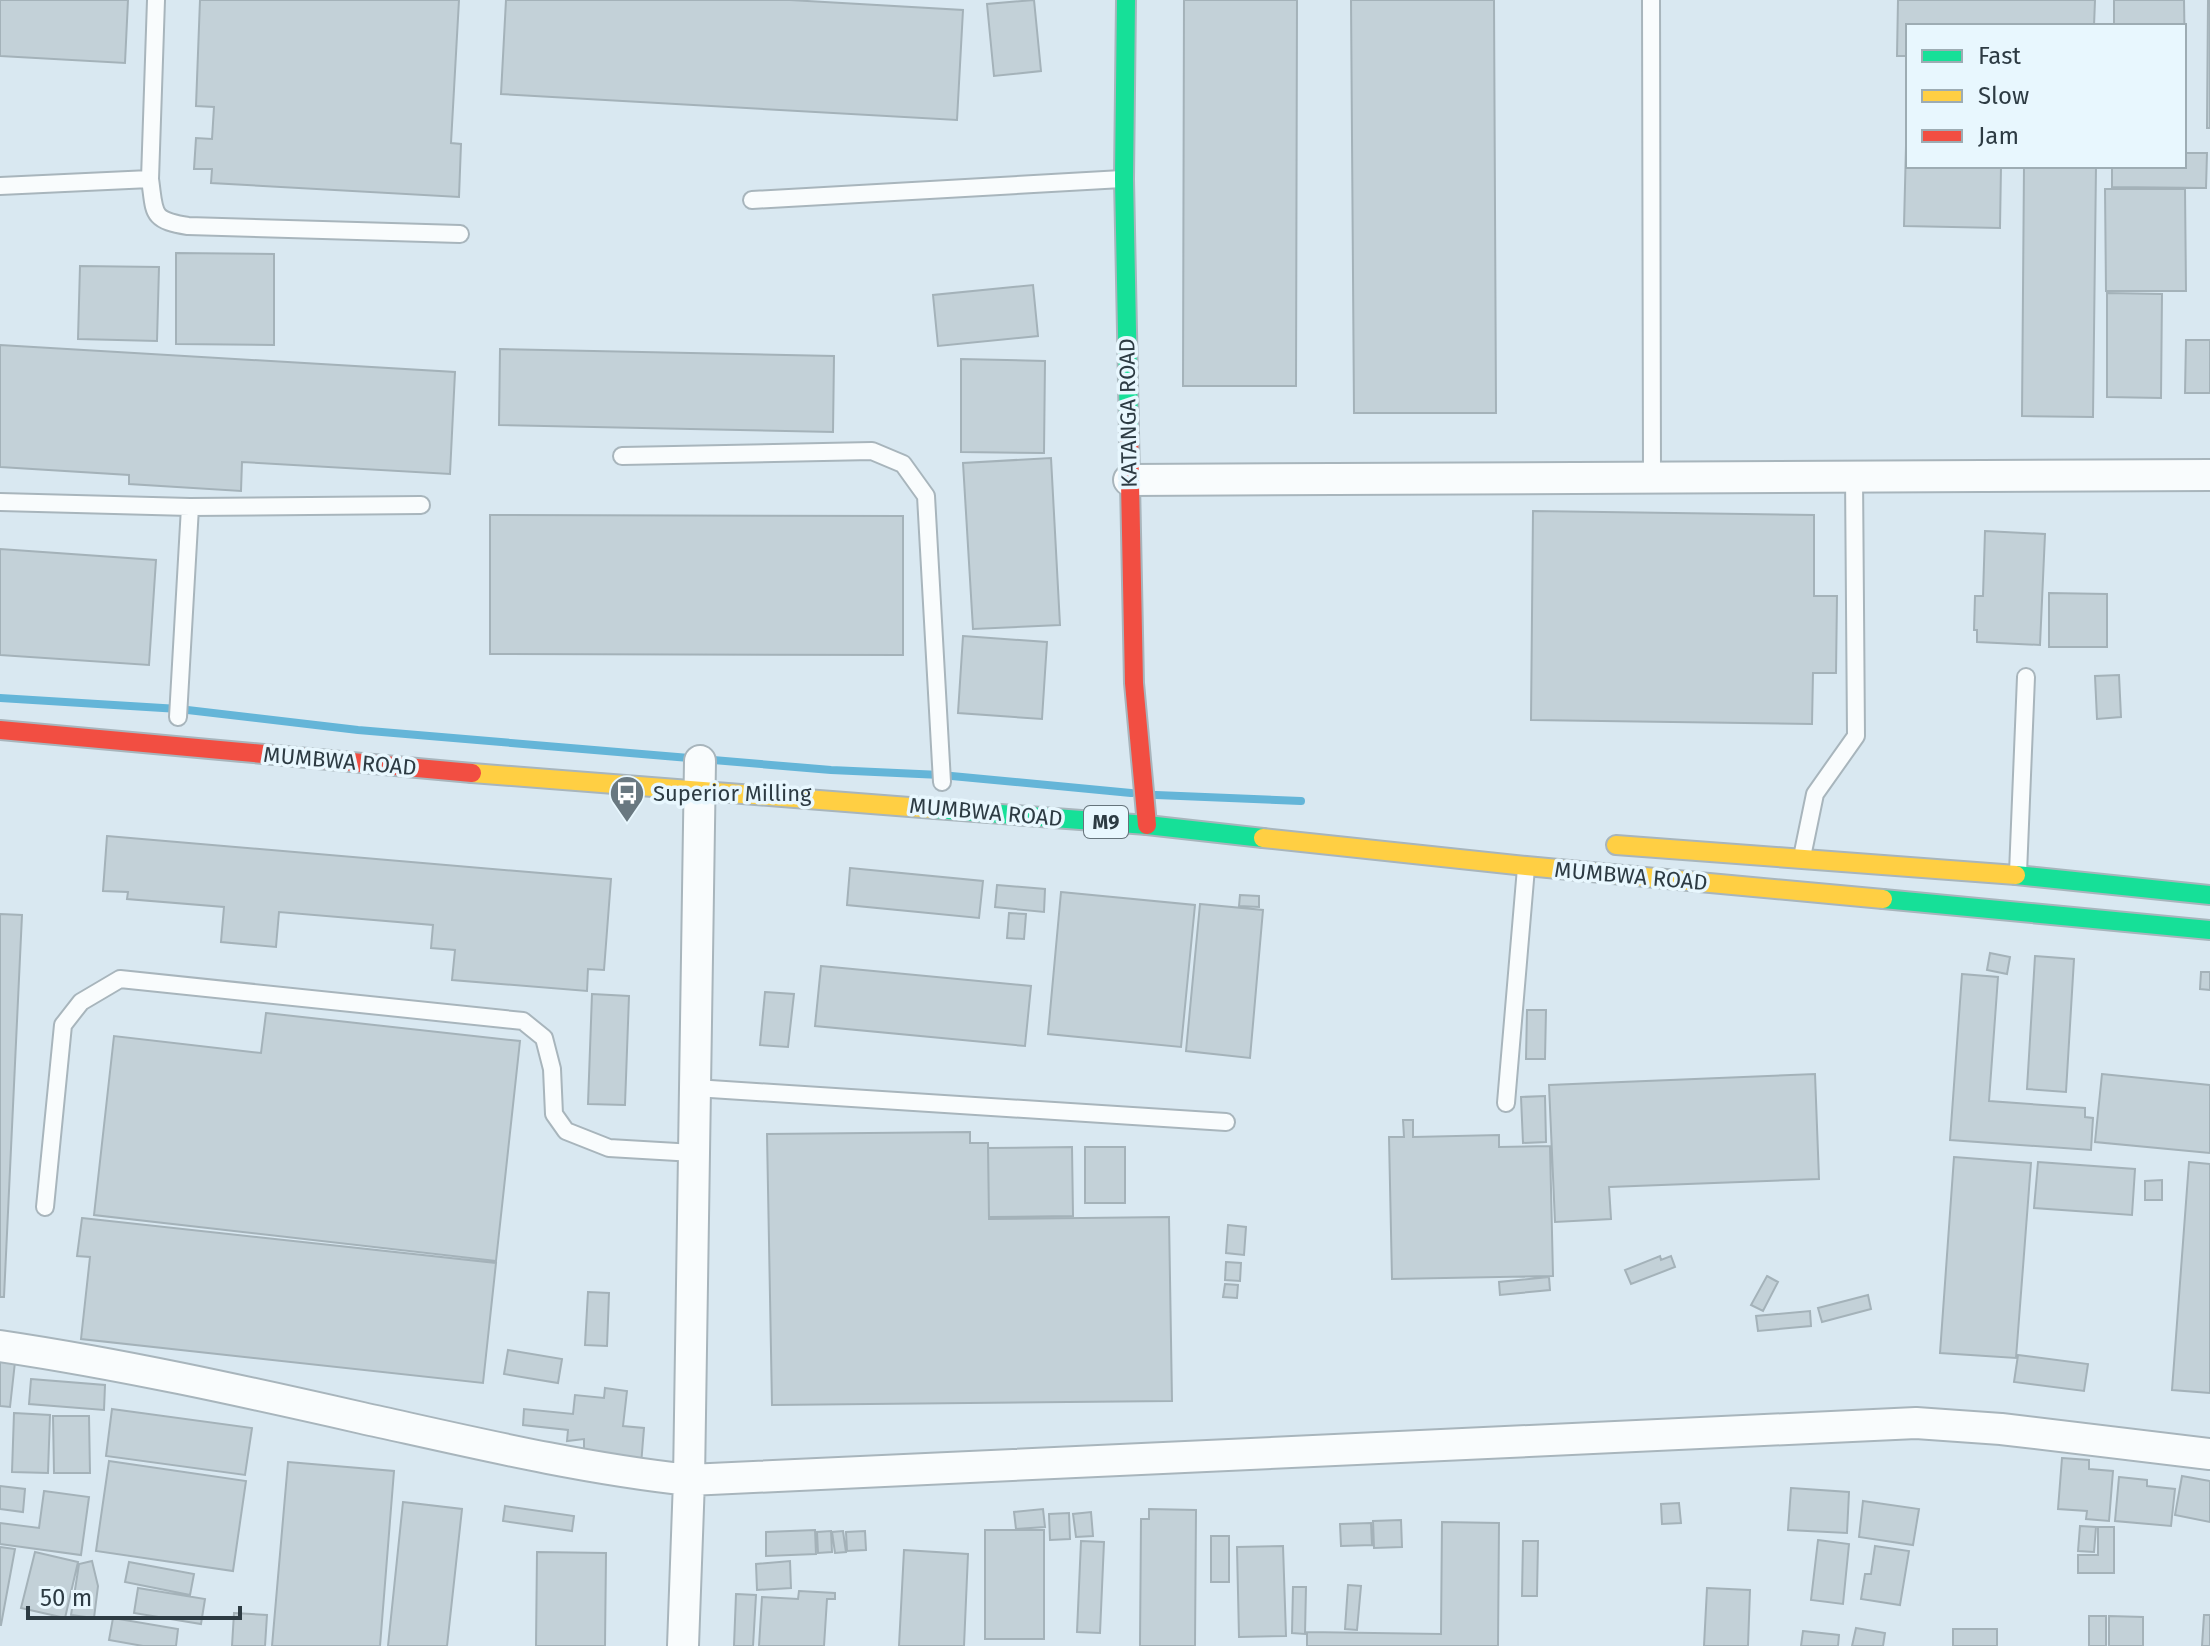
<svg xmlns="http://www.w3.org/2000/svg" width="2210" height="1646" font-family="'Fira Sans',sans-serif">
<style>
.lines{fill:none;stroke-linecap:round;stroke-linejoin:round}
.stream{stroke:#64b5d8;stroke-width:8}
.building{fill:#c3d1d8;stroke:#a4b2b9;stroke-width:2}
.lane-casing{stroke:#a8b5bc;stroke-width:20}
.street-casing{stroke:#a8b5bc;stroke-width:34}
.fast-casing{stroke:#a8b5bc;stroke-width:22}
.slow-casing{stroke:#a8b5bc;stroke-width:22}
.jam-casing{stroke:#a8b5bc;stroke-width:22}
.lane{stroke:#f9fcfd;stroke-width:16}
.street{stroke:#f9fcfd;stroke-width:30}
.fast{stroke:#16e098;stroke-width:18}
.slow{stroke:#ffcf43;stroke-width:18}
.jam{stroke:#f24e42;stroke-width:18}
.labels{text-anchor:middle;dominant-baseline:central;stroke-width:7;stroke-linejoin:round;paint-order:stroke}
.shield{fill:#e8f7fe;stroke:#65737b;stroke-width:2}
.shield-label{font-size:20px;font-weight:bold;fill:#2d3b43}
.street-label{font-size:22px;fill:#2d3b43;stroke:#e8f7fe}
.poi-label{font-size:22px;fill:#2d3b43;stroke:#e8f7fe;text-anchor:start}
</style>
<rect width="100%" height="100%" fill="#d9e8f1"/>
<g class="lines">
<path class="stream" d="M0,698L179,709L358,730L831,770L941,775L1131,793
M1156,795L1301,801"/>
</g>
<path class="building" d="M0,0H128L125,63L0,56Z
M200,0H459L451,143L461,144L459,197L211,183L212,169H194L196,138L212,139L214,107L196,106Z
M506,0H790L963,10L957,120L501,94Z
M1034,0L1041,71L994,76L987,4Z
M1184,0H1297L1296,386H1183Z
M1351,0H1494L1496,413H1354Z
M1898,0H2095L2094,26H1908V56H1897Z
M2114,0H2184L2186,128L2184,26H2114Z
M2208,0H2210V128H2207Z
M1906,146H1908V166H2001L2000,228L1904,226Z
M2184,153H2207L2206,188L2112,187V166H2184Z
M2024,166H2096L2093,417L2022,416Z
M2105,189H2185L2186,291H2106Z
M176,253L274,254V345L176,344Z
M80,266L159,267L157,341L78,339Z
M1033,285L1038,336L938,346L933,295Z
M2107,293L2162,294L2161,398L2107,397Z
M2186,340H2210V393H2185Z
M0,345L455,372L450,474L242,462L241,491L129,484V475L0,467Z
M500,349L834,356L833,432L499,425Z
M961,359L1045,361L1044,453L961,452Z
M1051,458L1060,625L973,629L963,463Z
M1533,511L1814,515V596H1837L1836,673H1813L1812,724L1531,720Z
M490,515L903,516V655L490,654Z
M1985,531L2045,534L2040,645L1977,642V630H1974L1975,596H1983Z
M0,549L156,560L149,665L0,655Z
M2049,593L2107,594V647H2049Z
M963,636L1047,642L1042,719L958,713Z
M2119,675L2121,717L2097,719L2095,676Z
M107,836L611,879L604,970L588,969L587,991L452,980L455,950L431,948L433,925L279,912L276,947L221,942L224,907L127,899L128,892L103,891Z
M850,868L983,881L979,918L847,905Z
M997,885L1045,889L1044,912L995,907Z
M1061,892L1195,905L1181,1047L1048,1034Z
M1240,895L1259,896V907L1239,906Z
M1200,904L1263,910L1250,1058L1186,1051Z
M1009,913L1026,914L1024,939L1007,938Z
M0,914L22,915L4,1297H0Z
M1990,953L2010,957L2007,974L1987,970Z
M2035,956L2074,959L2066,1092L2027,1089Z
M821,966L1031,986L1025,1046L815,1026Z
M2201,972H2210V990L2200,989Z
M1962,974L1998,977L1989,1101L2085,1108V1117L2093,1118L2091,1150L1950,1140Z
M765,992L794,994L788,1047L760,1045Z
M592,994L629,996L625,1105L588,1104Z
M1527,1010H1546L1545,1059H1526Z
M266,1013L520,1041L496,1261L94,1215L114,1036L261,1053Z
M1815,1074L1819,1179L1609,1187L1611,1219L1555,1222L1549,1085Z
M2102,1074L2210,1085V1153L2095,1142Z
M1545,1096L1546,1142L1523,1143L1521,1097Z
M1403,1120H1413V1137L1499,1135V1147L1550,1146L1553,1276L1392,1279L1389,1137H1404Z
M970,1132V1143H988L989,1219L1169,1217L1172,1401L772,1405L767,1134Z
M1072,1147L1073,1216L989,1217L988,1148Z
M1085,1147H1125V1203H1085Z
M1954,1157L2031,1163L2016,1358L1940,1353Z
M2038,1162L2135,1169L2132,1215L2034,1208Z
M2189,1162L2210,1164V1393L2172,1390Z
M2162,1180V1200H2145V1181Z
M82,1218L496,1263L483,1383L81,1339L90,1257L77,1256Z
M1228,1225L1246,1227L1244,1255L1226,1253Z
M1660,1256L1661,1260L1671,1256L1675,1267L1631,1284L1625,1270Z
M1226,1262L1241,1263L1240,1281L1225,1280Z
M1767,1276L1778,1282L1763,1311L1751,1305Z
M1549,1277L1550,1290L1500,1295L1499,1282Z
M1225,1284L1238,1285L1237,1298L1223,1297Z
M588,1292L609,1293L607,1346L585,1345Z
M1868,1295L1871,1309L1822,1322L1818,1308Z
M1810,1311L1811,1326L1758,1331L1756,1316Z
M508,1350L562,1359L558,1383L504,1374Z
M2018,1355L2088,1364L2084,1391L2014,1382Z
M0,1361L15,1362L10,1407L0,1406Z
M31,1379L105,1385L104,1410L29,1404Z
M605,1388L627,1391L623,1426L644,1428L641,1465L584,1459V1439L567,1441L568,1430L523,1425L524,1409L573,1414L575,1395L604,1398Z
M112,1409L252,1428L245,1475L106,1456Z
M14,1413L50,1415L48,1473L12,1472Z
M53,1416H89L90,1473H54Z
M2062,1458L2089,1460V1469L2113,1471L2109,1521L2086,1519L2087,1511L2058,1509Z
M109,1461L246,1481L233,1571L96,1551Z
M288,1462L394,1471L380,1646H272Z
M2182,1476L2210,1481V1522L2175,1515Z
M2119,1477L2147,1480V1486L2175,1489L2171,1526L2115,1521Z
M0,1486L25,1489L23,1512L0,1509Z
M1791,1488L1849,1492L1847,1533L1788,1530Z
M44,1491L89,1497L81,1555L0,1544V1523L39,1528Z
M1863,1501L1919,1509L1913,1545L1859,1537Z
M403,1502L462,1509L447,1646H388Z
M1679,1503L1681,1523L1662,1524L1661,1504Z
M505,1506L574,1516L572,1531L503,1521Z
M1043,1509L1045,1527L1016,1529L1014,1512Z
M1149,1509L1196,1510L1195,1646H1140L1141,1519H1149Z
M1091,1512L1093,1536L1076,1537L1073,1514Z
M1069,1513L1070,1539L1050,1540L1049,1514Z
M1401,1520L1402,1547L1374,1548L1373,1521Z
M1442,1522L1499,1523L1498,1646H1307V1632L1441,1634Z
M1371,1523L1372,1545L1341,1546L1340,1524Z
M2080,1526L2096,1527L2094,1552L2078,1551Z
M2098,1527H2114V1573H2078V1555H2098Z
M815,1530L816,1554L766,1556V1532Z
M985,1530H1044V1639H985Z
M831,1531L832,1552L818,1553L817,1532Z
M843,1531L846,1552L835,1553L832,1532Z
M865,1531L866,1550L847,1551L846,1532Z
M1211,1536H1229V1582H1211Z
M1818,1540L1849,1544L1843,1604L1811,1600Z
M1081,1541L1104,1542L1100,1633L1077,1632Z
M1523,1541H1538L1537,1596H1522Z
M1283,1546L1286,1636L1239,1637L1237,1547Z
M1875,1546L1909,1551L1900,1605L1861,1599L1865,1574H1871Z
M0,1547L15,1549L1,1625H0Z
M904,1550L968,1554L964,1646H899Z
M35,1552L78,1562L65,1618L21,1608Z
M537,1552L606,1553L605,1646H536Z
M92,1561L98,1586L94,1618L71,1615L79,1564Z
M790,1561L791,1588L757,1590L756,1564Z
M129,1562L194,1574L190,1595L125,1582Z
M1348,1585L1361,1586L1357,1630L1345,1629Z
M1293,1587H1306L1305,1634L1292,1633Z
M138,1588L205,1599L201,1624L134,1613Z
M1707,1588L1750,1590L1748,1646H1704Z
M799,1591L835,1593V1599H827L824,1646H759L762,1597L798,1599Z
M736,1594L756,1595L753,1646H734Z
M234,1613L267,1615L265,1646H232Z
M2204,1615H2210V1646H2202Z
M2089,1616H2106V1646H2089Z
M2109,1616L2143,1617V1646H2109Z
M113,1618L178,1629L176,1646H143L109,1640Z
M1856,1628L1885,1633L1883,1646H1852Z
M1953,1629H1997V1646H1953Z
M1803,1631L1839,1635L1838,1646H1801Z"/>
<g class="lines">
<g class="lane-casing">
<path id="lane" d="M1651,0L1652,476
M150,179C155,213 150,220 188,226L460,234
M0,186L150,179L156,0
M752,200L1122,179
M622,456L872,451L903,464L926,496L942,782
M0,502L190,507L421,505
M178,717L190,507
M1802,857L1815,794L1856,736L1854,475
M2018,873L2026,677
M695,1088L1226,1122
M1506,1103L1526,868
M45,1207L63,1025L81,1002L120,979L523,1021L544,1038L552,1069L554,1114L566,1131L609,1148L694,1153"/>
</g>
<g class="street-casing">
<path id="street" d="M1129,480L2210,475
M0,1346C121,1364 243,1391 362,1418C471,1442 578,1468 689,1480L1916,1423L2001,1429L2210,1454
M683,1646L689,1480L700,761"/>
</g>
<g class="fast-casing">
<path id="fast" d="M1126,0L1124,179L1129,432
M935,809L1147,825L1263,838
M2016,875L2210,895
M1883,899L2210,930"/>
</g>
<g class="slow-casing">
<path id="slow" d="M472,773L935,809
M1263,838L1526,866L1883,899
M1616,845L2016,875"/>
</g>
<g class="jam-casing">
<path id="jam" d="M1129,432L1134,683L1147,825
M0,730L472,773"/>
</g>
<use href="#lane" class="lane"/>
<use href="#street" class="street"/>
<use href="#fast" class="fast"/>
<use href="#slow" class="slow"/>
<use href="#jam" class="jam"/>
</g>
<defs>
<g id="bus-pin" transform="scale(1.8)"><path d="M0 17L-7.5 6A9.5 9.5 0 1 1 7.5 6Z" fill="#697880" stroke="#e8f7fe"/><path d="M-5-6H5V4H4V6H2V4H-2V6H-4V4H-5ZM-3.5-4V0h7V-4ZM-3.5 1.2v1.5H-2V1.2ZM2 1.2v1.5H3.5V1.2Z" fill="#fff"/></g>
</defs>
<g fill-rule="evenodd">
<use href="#bus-pin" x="627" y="793"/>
</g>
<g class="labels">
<rect class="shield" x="1084" y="806" width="44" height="32" rx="6"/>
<g class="shield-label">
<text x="1106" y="822">M9</text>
</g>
<g class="street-label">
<text transform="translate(1128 413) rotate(-91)">KATANGA ROAD</text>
<text transform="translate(340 761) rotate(5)">MUMBWA ROAD</text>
<text transform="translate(986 812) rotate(5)">MUMBWA ROAD</text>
<text transform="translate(1631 876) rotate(5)">MUMBWA ROAD</text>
</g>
<g class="poi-label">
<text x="653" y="793">Superior Milling</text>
</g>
</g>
<rect x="1906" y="24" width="280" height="144" fill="#e8f7fe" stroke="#9dacb3" stroke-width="2"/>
<rect x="1922" y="50" width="40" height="12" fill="#16e098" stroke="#9dacb3" stroke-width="2"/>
<text x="1978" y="64" font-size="24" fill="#2d3b43">Fast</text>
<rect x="1922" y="90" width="40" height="12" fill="#ffcf43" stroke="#9dacb3" stroke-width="2"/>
<text x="1978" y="104" font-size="24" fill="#2d3b43">Slow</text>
<rect x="1922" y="130" width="40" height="12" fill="#f24e42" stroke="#9dacb3" stroke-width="2"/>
<text x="1978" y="144" font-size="24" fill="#2d3b43">Jam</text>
<path d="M28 1606v12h212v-12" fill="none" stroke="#2d3b43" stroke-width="4"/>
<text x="40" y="1606" font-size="24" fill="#2d3b43" stroke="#e8f7fe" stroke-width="6" paint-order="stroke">50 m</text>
</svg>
